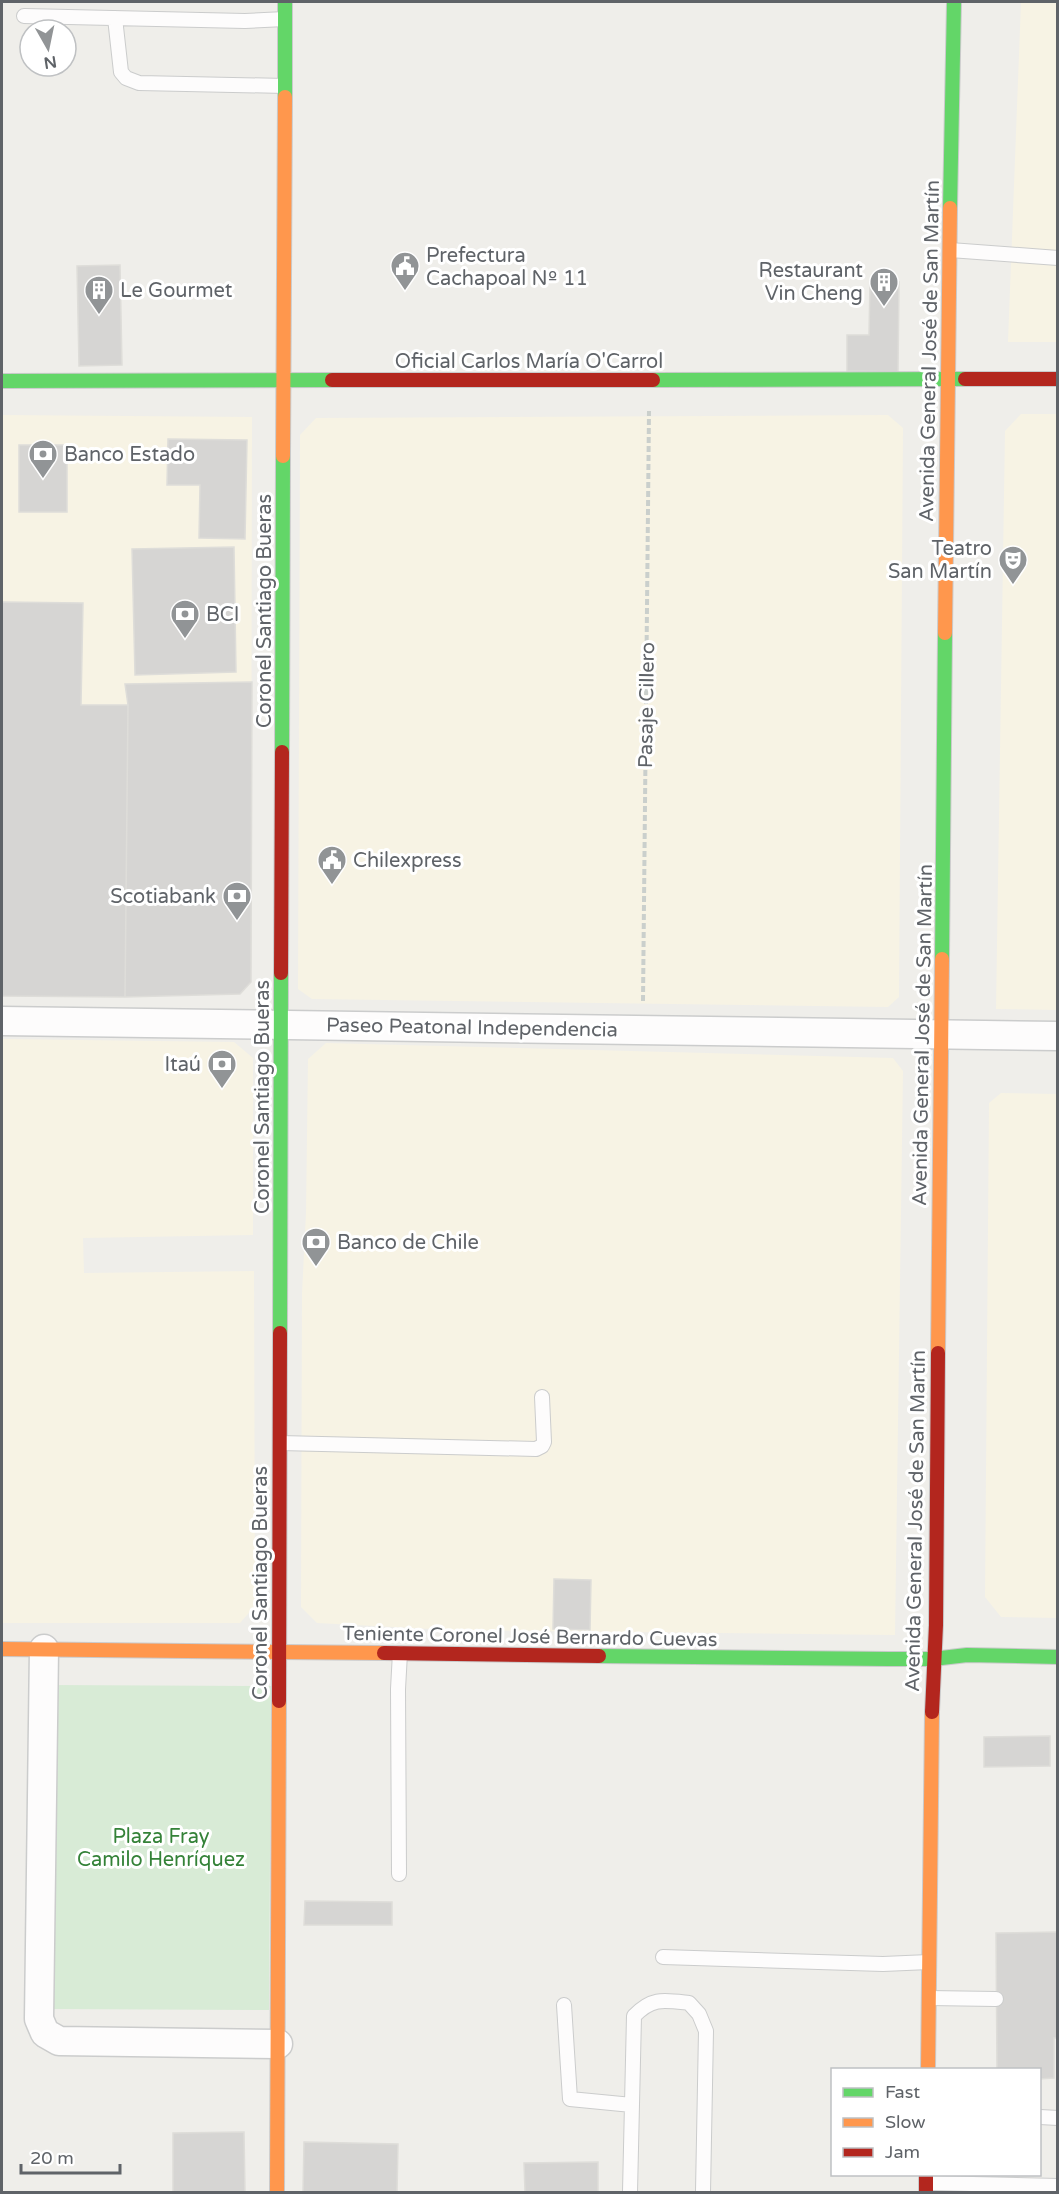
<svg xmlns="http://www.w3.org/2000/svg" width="1059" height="2194" viewBox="0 0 1059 2194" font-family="'Varela Round',sans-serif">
<rect width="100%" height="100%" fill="#efeeea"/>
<path fill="#f7f3e4" d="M1021,2H1057V342H1008Z
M1021,414H1057V1010L996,1009L1005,431Z
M2,415L252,417L251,982L240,994L125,997L2,996Z
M888,415L903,428L899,997L888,1007L312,999L298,989L300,435L316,418Z
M2,1039L234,1042L253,1058V1235L83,1238L84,1273L254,1271L255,1606L240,1623H2Z
M326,1043L893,1058L903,1071L895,1635L450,1630L317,1623L301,1607L302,1293L306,1213L308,1059Z
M1001,1093L1057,1094V1618L1001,1617L985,1597L989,1103Z"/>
<path fill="#d8ebd6" d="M53,1685L271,1686L269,2010L51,2009Z"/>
<path fill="#d6d5d3" stroke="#deddd9" stroke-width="1.5" d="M120,265L122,365L79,366L77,266Z
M870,281L899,282L898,372L847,371V335H869Z
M168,439L247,440L245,539L199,538L200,485H167Z
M19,445H67V512H19Z
M234,547L236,672L135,675L132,549Z
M2,602L83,603L81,705H128L125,997L2,996Z
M252,682L251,982L240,994L125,997L128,705L125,684Z
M554,1579L591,1580L590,1630L553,1629Z
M1050,1736V1766L984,1767V1737Z
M305,1901L392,1902V1925H304Z
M1058,1932V2038H1054V2078L1040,2079V2070H997L996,1933Z
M244,2132L245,2192H173V2133Z
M304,2142L398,2144L397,2192H303Z
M598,2162V2192H525L524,2163Z"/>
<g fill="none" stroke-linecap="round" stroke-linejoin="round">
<g stroke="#cbcccc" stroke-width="16">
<path id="lane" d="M24,16L245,21L285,19
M115,18L121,72L126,78L139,83L285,86
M950,250L1058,258
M280,1443L536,1449L542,1446L544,1442L542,1397
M399,1874L398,1689L400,1653
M663,1957L883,1964L929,1962
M929,1998L996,1999
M564,2005L570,2099L632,2105
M1040,2117L1058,2118
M926,2183L1058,2186
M630,2192L634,2016C652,1997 664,2000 689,2003L699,2014L706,2031L703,2192"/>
</g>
<g stroke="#cbcccc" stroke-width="31">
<path id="street" d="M2,1021L1058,1036
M44,1649L39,2019L45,2033L59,2041L278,2044"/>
</g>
<g stroke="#cacacb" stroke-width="16">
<path id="fast" d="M285,97V2
M950,208L954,2
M653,380L965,379
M2,381L332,380
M282,752L283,456
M942,959L945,633
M280,1333L281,973
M599,1656L888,1659H933L967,1655L1058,1657"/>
</g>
<g stroke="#cacacb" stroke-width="16">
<path id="slow" d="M283,456L285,97
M945,633L950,208
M938,1353L942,959
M2,1649L384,1653
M928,2070L932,1712
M277,2192L279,1701"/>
</g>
<g stroke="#cacacb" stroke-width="16">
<path id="jam" d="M965,379H1058
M332,380H653
M281,973L282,752
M384,1653L599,1656
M279,1701L280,1333
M932,1712L936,1625L938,1353
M926,2174V2192"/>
</g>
<path stroke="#cacfcc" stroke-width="4" stroke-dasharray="6 3" stroke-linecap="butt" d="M643,1001L649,411"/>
<use href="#lane" stroke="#fdfcfc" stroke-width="14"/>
<use href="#street" stroke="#fdfcfc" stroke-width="28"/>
<use href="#fast" stroke="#63d668" stroke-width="14"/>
<use href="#slow" stroke="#ff974d" stroke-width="14"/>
<use href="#jam" stroke="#b3261e" stroke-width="14"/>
</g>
<defs>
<g id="civic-pin" transform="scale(1.5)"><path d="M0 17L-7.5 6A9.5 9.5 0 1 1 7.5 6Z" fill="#919496" stroke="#fff"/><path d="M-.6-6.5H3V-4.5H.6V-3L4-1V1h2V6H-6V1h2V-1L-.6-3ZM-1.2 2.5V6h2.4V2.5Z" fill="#fff"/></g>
<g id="building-pin" transform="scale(1.5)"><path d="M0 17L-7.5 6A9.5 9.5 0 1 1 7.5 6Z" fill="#919496" stroke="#fff"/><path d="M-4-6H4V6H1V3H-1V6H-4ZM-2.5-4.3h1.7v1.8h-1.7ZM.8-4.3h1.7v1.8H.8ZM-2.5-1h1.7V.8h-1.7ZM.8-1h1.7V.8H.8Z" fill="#fff"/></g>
<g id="bank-pin" transform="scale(1.5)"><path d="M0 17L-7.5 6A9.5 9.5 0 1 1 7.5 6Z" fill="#919496" stroke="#fff"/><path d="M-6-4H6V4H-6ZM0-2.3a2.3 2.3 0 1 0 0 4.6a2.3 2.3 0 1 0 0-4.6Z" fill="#fff"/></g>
<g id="theatre-pin" transform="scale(1.5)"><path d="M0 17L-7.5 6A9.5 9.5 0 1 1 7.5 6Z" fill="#919496" stroke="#fff"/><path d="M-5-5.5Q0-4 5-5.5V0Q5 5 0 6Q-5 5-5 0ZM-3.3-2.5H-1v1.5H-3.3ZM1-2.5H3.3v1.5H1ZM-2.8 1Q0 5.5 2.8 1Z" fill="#fff"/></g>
</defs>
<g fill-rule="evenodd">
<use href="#civic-pin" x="405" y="266"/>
<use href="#building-pin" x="884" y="282"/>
<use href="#building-pin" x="99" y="290"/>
<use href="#bank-pin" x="43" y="454"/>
<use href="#theatre-pin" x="1013" y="560"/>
<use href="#bank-pin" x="185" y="614"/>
<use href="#civic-pin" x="332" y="860"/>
<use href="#bank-pin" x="237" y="896"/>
<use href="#bank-pin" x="222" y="1064"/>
<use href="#bank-pin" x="316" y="1242"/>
</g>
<g text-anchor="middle" stroke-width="6" stroke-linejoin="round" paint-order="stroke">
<g font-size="20" fill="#5f6368" stroke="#fff" text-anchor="start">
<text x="426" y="262">Prefectura<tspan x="426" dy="23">Cachapoal Nº 11</tspan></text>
<text x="863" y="277" text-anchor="end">Restaurant<tspan x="863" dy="23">Vin Cheng</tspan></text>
<text x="120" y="297">Le Gourmet</text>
<text x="64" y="461">Banco Estado</text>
<text x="992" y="555" text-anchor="end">Teatro<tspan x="992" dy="23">San Martín</tspan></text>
<text x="206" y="621">BCI</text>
<text x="353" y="867">Chilexpress</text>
<text x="216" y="903" text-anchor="end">Scotiabank</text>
<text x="201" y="1071" text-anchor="end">Itaú</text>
<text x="337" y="1249">Banco de Chile</text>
</g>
<g font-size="20" fill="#5f6368" stroke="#fff">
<text transform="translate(929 351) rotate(-89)" y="7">Avenida General José de San Martín</text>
<text x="529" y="368">Oficial Carlos María O'Carrol</text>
<text transform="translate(264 611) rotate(-90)" y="7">Coronel Santiago Bueras</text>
<text transform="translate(646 705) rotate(-89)" y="7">Pasaje Cillero</text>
<text transform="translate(472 1027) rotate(1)" y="7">Paseo Peatonal Independencia</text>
<text transform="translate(922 1035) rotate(-89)" y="7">Avenida General José de San Martín</text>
<text transform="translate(262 1097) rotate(-90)" y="7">Coronel Santiago Bueras</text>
<text transform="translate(915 1521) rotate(-89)" y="7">Avenida General José de San Martín</text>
<text transform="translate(260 1583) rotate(-90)" y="7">Coronel Santiago Bueras</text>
<text transform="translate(530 1636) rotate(1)" y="7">Teniente Coronel José Bernardo Cuevas</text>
</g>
<g font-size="20" fill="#348238" stroke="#fff">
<text x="161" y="1843">Plaza Fray<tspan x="161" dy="23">Camilo Henríquez</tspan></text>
</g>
</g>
<rect width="1059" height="2194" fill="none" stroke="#5f6368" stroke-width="6"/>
<rect x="831" y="2068" width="210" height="108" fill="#ffffff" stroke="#bfc1c3" stroke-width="1.5"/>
<rect x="843" y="2088" width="30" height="9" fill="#63d668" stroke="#bfc1c3" stroke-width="1.5"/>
<text x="885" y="2098" font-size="18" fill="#5f6368">Fast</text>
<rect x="843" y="2118" width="30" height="9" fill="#ff974d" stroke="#bfc1c3" stroke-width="1.5"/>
<text x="885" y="2128" font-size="18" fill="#5f6368">Slow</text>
<rect x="843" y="2148" width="30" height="9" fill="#b3261e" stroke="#bfc1c3" stroke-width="1.5"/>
<text x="885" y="2158" font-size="18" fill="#5f6368">Jam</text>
<g transform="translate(48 48) rotate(171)"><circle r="28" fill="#ffffff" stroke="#bfc1c3" stroke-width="1.5"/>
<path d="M0-4.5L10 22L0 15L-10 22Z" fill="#919496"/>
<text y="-9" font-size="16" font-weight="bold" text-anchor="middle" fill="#5f6368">N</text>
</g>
<path d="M21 2164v9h99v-9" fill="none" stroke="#5f6368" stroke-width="3"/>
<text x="30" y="2164" font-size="18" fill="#5f6368" stroke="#ffffff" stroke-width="4.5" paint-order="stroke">20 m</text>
</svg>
